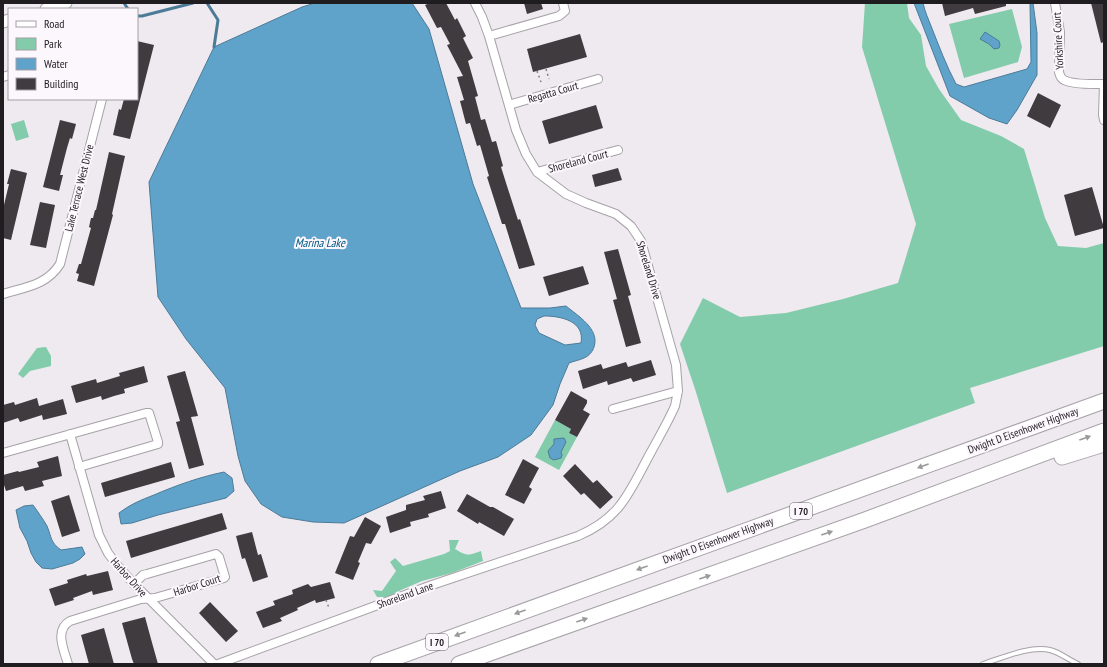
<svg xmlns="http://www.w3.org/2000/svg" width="1107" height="667" viewBox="0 0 1107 667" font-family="'PT Sans Narrow',sans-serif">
<rect width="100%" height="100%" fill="#efe9f0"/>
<path fill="#82ccab" d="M865,3H907L909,18L921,35L926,66L939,89L961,120L1001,136L1024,149L1045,218L1058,246L1086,248L1104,243V346L970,388L975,403L727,493L695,389L680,344L703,298L740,317L786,313L843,299L898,283L916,224L862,47Z
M1012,9L1022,47L1018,62L964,78L949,24Z
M24,120L29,137L16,141L11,124Z
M46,347L51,356V366L30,371L23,378L18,374L37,348Z
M555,420L571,429L569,433L577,437L559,470L535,457Z
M449,540H459L455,549C467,556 468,556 481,551L483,561L452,573L422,581L401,590L388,597H377L373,590L382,591L396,571L390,562L395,558L403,566L444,554L450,551Z"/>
<path fill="#60a3ca" stroke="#4c7b97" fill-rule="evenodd" d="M315,3H412L429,29L473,184L521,308H550L566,306C578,316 600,329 594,347C593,351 589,356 584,358C580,360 574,361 569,363L560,384L553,405L531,435L498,457L460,471L344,523L313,522L282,517L261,504L245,481L238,456L225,388L186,339L158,297L149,182L214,47L302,7ZM544,316C561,316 585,321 581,343L565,345L539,333L535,325L537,319Z
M914,3H923C925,12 928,18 931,26C939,46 946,65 956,84L964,87L1027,69L1031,62L1030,3H1033L1037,33V75L1017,110L1007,124L989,118L950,96Z
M985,32L999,41L1000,45L999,48L994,49L989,44L980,39Z
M564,438L566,442L561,452L562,455L561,458L554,460L550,458L548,451L554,444V439Z
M224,472L232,478L234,491L226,498L158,515L132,523L121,524L119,513C131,504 141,500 154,495C177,485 200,477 224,472Z
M33,505C38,512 43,519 47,526C52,538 50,542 61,550L82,547L85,554L80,559L73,563L52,569L42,568L36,562L31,553L27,541L20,528L16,510L24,506Z"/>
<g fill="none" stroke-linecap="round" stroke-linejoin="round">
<path stroke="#4c7b97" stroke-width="3" d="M124,3L128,9
M207,3L218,20L214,47
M137,16H142L193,3"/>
</g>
<path fill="#403b3f" d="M430,3H446L455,20L457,18L466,36L463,38L473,58L468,61L478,96L475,97L481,120L485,119L492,142L496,141L503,166L501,167L507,186L518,220L520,219L535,265L519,269L505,224H502L487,177L489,176L480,145L477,146L470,123L466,124L460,101L464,100L457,77L463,76L447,45L450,44L441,27L437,28L425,5Z
M524,3H541L543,9L527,14Z
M942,3H1006V6L975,14L973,8L945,16Z
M1091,3H1104V42L1101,43Z
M580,34L587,57L533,72L527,49Z
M137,41L154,45L130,139L113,135L119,109L121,110L124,99H137Z
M1038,93L1061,105L1050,128L1027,116Z
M596,105L603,128L549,144L542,121Z
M60,120L76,124L72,139L70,138L67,148L60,175H63L59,191L43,187Z
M109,152L125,156L112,214L113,215L94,286L77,281L79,274L76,273L79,264H81L91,228L89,227L91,218H93L95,210H96Z
M618,168L622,180L595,187L592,175Z
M11,169L27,173L11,240L3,238V209L9,184H7Z
M1092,187L1104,228L1075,236L1064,195Z
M40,202L55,205L46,248L30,245Z
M618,249L631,295L628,296L641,343L626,347L613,300L617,299L604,252Z
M583,266L589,284L549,296L543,277Z
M651,360L656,375L633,382L631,378L608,385L607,381L583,389L578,371L601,364L603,369L626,362L628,367Z
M144,366L148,382L124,389L125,393L114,396L102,400L101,396L76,403L71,386L96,379L97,383L120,376L119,373Z
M185,371L198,416L191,417L204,465L189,469L176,422L180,421L167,376Z
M571,391L587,400V403L583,410L590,414L577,437L569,433L571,429L555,420Z
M37,398L39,406L63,399L67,414L43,420L42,415L20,422L18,418L3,423V405L14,402L15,405Z
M58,456L62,476L42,481L44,486L25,491L23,486L6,491L3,482V475L18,471L19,472L39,467L37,462Z
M523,459L539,468L529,487L532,489L524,504L505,495Z
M171,462L175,477L105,497L101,483Z
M575,464L593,483L597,480L613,497L600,509L584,493L581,495L563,476Z
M441,491L446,508L428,514L429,517L410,522L411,526L390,533L386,517L406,510V505L425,500L423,496Z
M467,494L490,507H493L514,519L504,536L479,522L478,524L457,511Z
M69,495L80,531L62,537L51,501Z
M222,513L227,529L131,558L126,541Z
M365,517L381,526L371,544L366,543L358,562L360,563L353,580L335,573L350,536L354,537Z
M252,532L258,555L261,554L268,577L253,582L245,558L242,559L236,536Z
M108,571L113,590L93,595L92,591L73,598L74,600L55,606L49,589L68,583L67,580L86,574L87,576Z
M330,582L335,598L316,603L315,600L297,608L298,610L280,618L282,621L263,628L256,612L275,605L273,601L293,594L292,590L308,584L311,587Z
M210,602L238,631L226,642L199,613Z
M145,617L151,639L158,664H134L132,659L122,623Z
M104,628L114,664H89L81,635Z"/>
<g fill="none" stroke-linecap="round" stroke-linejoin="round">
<g stroke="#a7a2a8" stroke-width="6">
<path id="lane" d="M983,664C1002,658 1031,645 1050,650C1059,652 1069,660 1078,664"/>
</g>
<g stroke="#a7a2a8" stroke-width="10">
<path id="street" d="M1055,3L1060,32L1059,72C1060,75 1060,78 1064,80C1073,85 1094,84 1104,84
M489,36L559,16L565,11L563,3
M3,77L9,75
M1104,84L1103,115L1104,120
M509,105L598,79
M537,172L618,150
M3,294C26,287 47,285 60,264L102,99
M613,409L678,391
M70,434L99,535L108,553L117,565L134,584L214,664
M3,453L146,413H149L158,442V444L79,467
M68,664C64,650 54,630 70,621L141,599L155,598L224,578L225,577L219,557L216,554L147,574L143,575L134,584
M218,664L432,585L578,536C622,517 629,492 651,452C659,437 668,422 675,406L678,391L676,365L641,241L631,226L616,214L586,203L566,194L537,172L526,154L516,130L489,36L482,17L475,3"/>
</g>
<g stroke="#a7a2a8" stroke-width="13">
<path id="secondary" d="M46,9L66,3
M3,22L9,20"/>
</g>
<g stroke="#a7a2a8" stroke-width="17">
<path id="highway" d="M1062,457L1104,444
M378,664L1104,401
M459,664L865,520L1104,431"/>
</g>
<path stroke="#837f84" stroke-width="1.5" stroke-dasharray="2 3" stroke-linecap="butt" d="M546,69L549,79
M537,71L541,82
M326,600L329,608"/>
<use href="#lane" stroke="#fff" stroke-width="4"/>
<use href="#street" stroke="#fff" stroke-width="8"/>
<use href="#secondary" stroke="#fff" stroke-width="11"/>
<use href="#highway" stroke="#fff" stroke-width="15"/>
</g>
<defs><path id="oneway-solid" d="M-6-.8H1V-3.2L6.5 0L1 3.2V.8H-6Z"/></defs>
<g fill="#9a999b">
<use href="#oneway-solid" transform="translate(1085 438) rotate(-20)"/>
<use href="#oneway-solid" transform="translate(923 466) rotate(160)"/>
<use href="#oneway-solid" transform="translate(827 533) rotate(-19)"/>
<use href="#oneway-solid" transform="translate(642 568) rotate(160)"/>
<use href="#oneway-solid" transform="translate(705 577) rotate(-19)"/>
<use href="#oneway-solid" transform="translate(520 612) rotate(160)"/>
<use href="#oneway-solid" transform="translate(582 620) rotate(-19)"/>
<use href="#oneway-solid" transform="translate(460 634) rotate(160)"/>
</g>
<g text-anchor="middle" stroke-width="4" stroke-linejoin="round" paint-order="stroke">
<g fill="#fcf6fd" stroke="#615e62" stroke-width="1">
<rect x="790" y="503" width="22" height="16" rx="3"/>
<rect x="426" y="634" width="22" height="16" rx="3"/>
</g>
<g font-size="10" font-weight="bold" fill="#1f1d20">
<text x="801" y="515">I 70</text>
<text x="437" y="646">I 70</text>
</g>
<g font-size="11" fill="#1f1d20" stroke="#fcf6fd">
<text transform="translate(1058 41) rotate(-93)" y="4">Yorkshire Court</text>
<text transform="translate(553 92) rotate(-16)" y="4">Regatta Court</text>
<text transform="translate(578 161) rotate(-15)" y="4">Shoreland Court</text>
<text transform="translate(79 188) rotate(-76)" y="4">Lake Terrace West Drive</text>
<text transform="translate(649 270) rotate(73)" y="4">Shoreland Drive</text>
<text transform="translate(1023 430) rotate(-20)" y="4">Dwight D Eisenhower Highway</text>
<text transform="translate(718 540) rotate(-20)" y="4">Dwight D Eisenhower Highway</text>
<text transform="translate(129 577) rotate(48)" y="4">Harbor Drive</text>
<text transform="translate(197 585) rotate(-18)" y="4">Harbor Court</text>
<text transform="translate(405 595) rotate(-20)" y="4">Shoreland Lane</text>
</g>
<g font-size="12" font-style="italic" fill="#005a80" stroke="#fcf6fd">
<text x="320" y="247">Marina Lake</text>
</g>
</g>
<rect width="1107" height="667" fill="none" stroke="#1f1d20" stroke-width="8"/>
<rect x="8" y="8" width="130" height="92" fill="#fcf6fd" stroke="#a49fa5"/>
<rect x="16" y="21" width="20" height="6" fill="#ffffff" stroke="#a49fa5"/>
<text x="44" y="28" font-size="12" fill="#1f1d20">Road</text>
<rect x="16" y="38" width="20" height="12" fill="#82ccab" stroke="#a49fa5"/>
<text x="44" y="48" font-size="12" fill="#1f1d20">Park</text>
<rect x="16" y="58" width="20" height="12" fill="#60a3ca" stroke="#a49fa5"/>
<text x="44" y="68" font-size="12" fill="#1f1d20">Water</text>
<rect x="16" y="78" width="20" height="12" fill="#403b3f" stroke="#a49fa5"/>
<text x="44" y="88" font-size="12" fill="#1f1d20">Building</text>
</svg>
